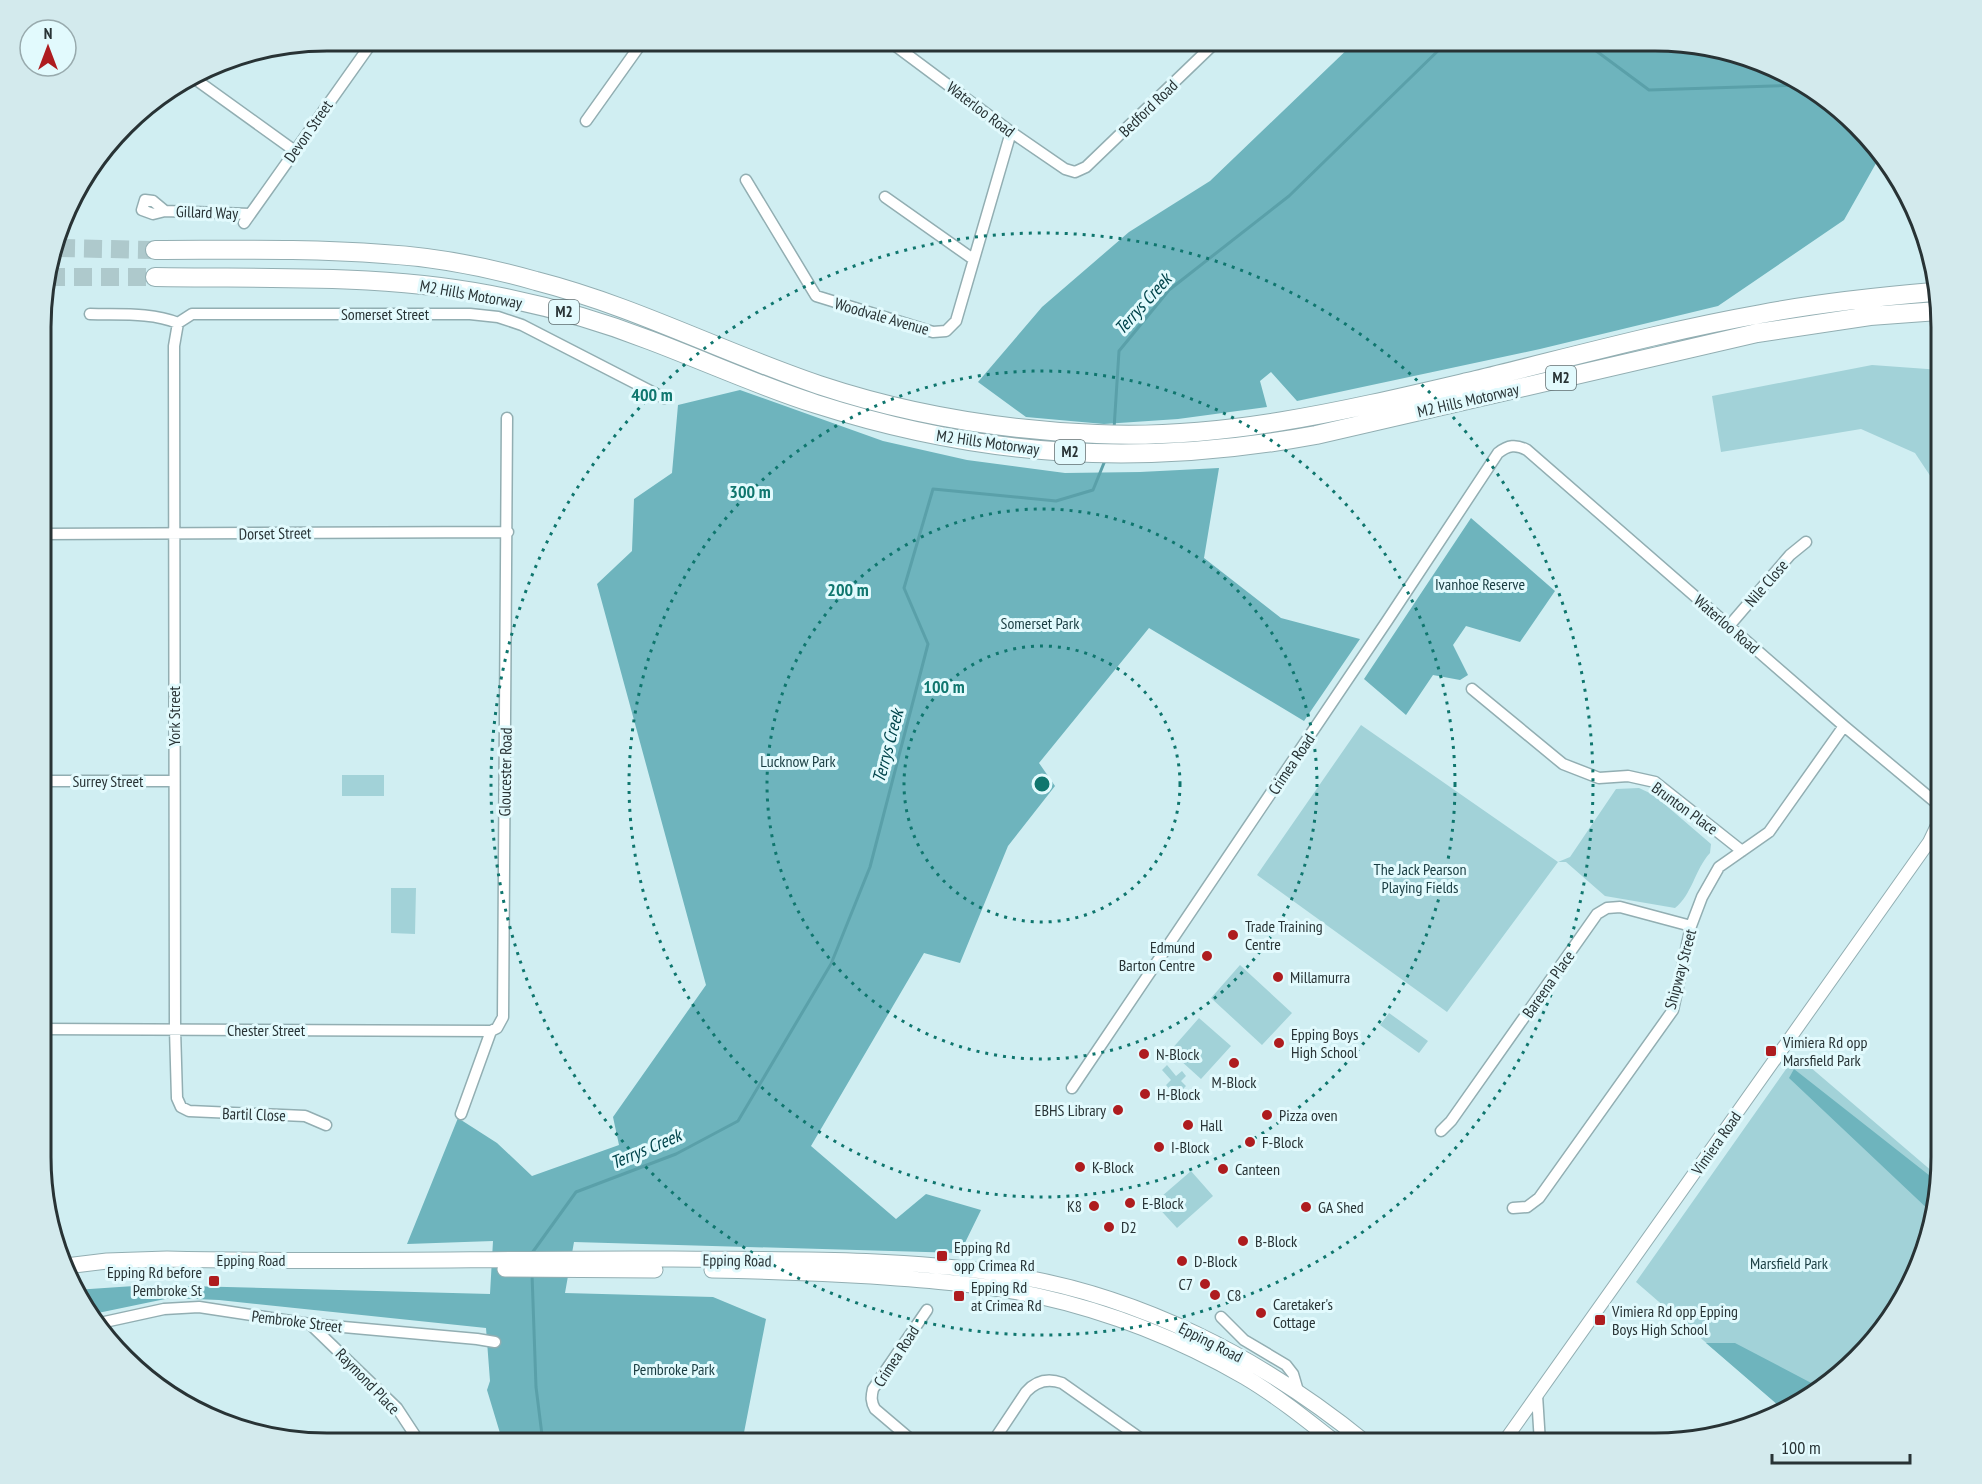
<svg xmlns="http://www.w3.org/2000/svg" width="1982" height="1484" viewBox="0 0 1982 1484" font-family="'PT Sans Narrow',sans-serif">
<rect width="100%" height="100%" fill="#d0eef2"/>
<path fill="#a2d2d8" d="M1872,365L1941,370V492L1915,453L1861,429L1721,452L1712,396Z
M1361,725L1558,862L1570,857L1616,789L1639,788L1654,795L1711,844L1710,853C1695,869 1692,895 1675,908L1605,896L1566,862H1558L1447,1012L1257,875Z
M342,775H384V796H342Z
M391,888H416L415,934L391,933Z
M1240,965L1292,1013L1262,1045L1211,998Z
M1389,1013L1428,1041L1419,1053L1380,1025Z
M1199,1018L1231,1046L1201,1079L1170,1051Z
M1796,1055L1940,1178L1920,1267L1871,1345L1785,1411L1636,1282Z
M1167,1065L1176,1076L1182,1071L1186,1076L1181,1081L1186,1086L1181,1091L1176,1086L1171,1091L1166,1085L1171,1080L1162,1070Z
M1191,1171L1213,1196L1177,1228L1154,1203Z"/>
<path fill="#6eb4bd" d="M1356,41H1673L1764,62L1844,111L1879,158L1844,220L1718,306L1540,349L1297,401L1271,372L1260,381L1267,407L1178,419L1104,424L1026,417L978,382L1042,307L1129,232L1210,181Z
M740,390L883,441L967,460L1065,473L1140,472L1219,468L1204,558L1281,618L1360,639L1304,721L1149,628L1039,763L1055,786L1008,846L960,963L924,953L811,1146L896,1219L926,1194L981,1210L960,1253L574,1242L565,1293L713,1297L766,1319L742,1443H503L487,1390L490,1381L486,1328L219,1300L170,1298L93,1314L75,1290L149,1285L490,1294L493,1241L407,1244L458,1118L497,1143L532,1176L619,1145L613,1117L706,985L597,584L632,551L634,499L672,473L678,405Z
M1471,518L1555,591L1520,642L1466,626L1453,645L1468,675L1460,680L1433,675L1406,715L1364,679Z
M1794,1069L1939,1183L1932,1213L1789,1078Z
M1706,1343H1735L1817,1386L1785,1411Z"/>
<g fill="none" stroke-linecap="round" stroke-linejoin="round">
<path stroke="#5aa0a9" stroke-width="3" d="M1591,41L1595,50L1649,90L1800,85
M1114,429L1119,351L1169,290L1289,196L1448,41
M532,1253L576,1192L676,1154L738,1121L831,964L870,867L928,644L904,588L933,489L1056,501L1093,490L1106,458
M532,1274L536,1387L543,1443"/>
<path stroke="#aec9cc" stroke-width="18" stroke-dasharray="18 9" stroke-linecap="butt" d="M57,248L155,250
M47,277H155"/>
<g stroke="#92aeb2" stroke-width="13">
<path id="minor" d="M889,41L1011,132L1065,169L1075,172L1086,167L1217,41
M195,79L295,151
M586,121L643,41
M746,180L816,296L933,332L946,331L956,321L1011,132
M885,197L973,259
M165,211L153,201L145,200L142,210L153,214L165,211L250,214
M244,223L373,41
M90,314C119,315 151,312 178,323L192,314H470L498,317L522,325L664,398
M178,323L174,346L175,1029L177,1098L181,1107L189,1111L305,1116L326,1125
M42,534L508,532
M1729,626L1790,555L1806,542
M1472,689L1563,764L1599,778L1628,776L1655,782L1742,851
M42,781H174
M41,1029L491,1031
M1072,1088L1387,621L1498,453C1508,445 1516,444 1527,450L1844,726L1941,807
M461,1114L491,1031L497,1028L503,1017L507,418
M1441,1131L1451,1121L1597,914L1607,908L1620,907L1691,926
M1513,1208L1527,1207L1539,1198L1673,1010L1691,926L1702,897L1719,867L1769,832L1844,726
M1221,1317L1244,1340L1286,1365L1293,1374L1298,1391
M100,1323L164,1309L199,1307L310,1324L477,1339L495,1342
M310,1324L397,1408L420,1443
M174,1395L176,1396
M1537,1395L1540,1443
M915,1443L875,1409C871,1402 871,1397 873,1389L927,1310
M992,1443L1026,1392C1036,1381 1048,1378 1062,1383L1147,1443"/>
</g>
<g stroke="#92aeb2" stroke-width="14">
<path id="tertiary" d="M1503,1443L1929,842L1939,821"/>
</g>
<g stroke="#92aeb2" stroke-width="17">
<path id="primary" d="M66,1266L107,1261L167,1259C336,1263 504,1258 673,1259C782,1260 895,1257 1003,1274C1138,1294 1262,1358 1366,1443
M505,1269L655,1270
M712,1270C765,1271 818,1273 871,1276C927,1280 983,1284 1038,1296C1110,1312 1181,1340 1245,1377C1277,1396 1307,1420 1336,1443"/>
</g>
<g stroke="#92aeb2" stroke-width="20">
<path id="motorway" d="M155,250C231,250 308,248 384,254C435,257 487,267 536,281C634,306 724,353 819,385C909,415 1003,430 1097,434C1226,440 1352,409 1476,380C1571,357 1665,331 1761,314C1818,303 1875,297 1933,292
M155,277C272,279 391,273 506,298C554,308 603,322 649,340C705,361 759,386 816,404C985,458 1142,467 1316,435L1757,333L1870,316L1938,311"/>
</g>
<use href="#minor" stroke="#fff" stroke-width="10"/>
<use href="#tertiary" stroke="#fff" stroke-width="12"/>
<use href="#primary" stroke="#fff" stroke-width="15"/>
<use href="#motorway" stroke="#fff" stroke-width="18"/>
</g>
<g fill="none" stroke="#0f766e" stroke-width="3" stroke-dasharray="3 6">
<circle cx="1042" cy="784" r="138"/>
<circle cx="1042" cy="784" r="275"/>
<circle cx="1042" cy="784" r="413"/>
<circle cx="1042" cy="784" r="551"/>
</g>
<g fill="#ae1c1f" stroke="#e2fafd" stroke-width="2">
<circle cx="1233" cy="935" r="6"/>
<circle cx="1207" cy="956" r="6"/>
<circle cx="1278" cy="977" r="6"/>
<circle cx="1279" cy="1043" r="6"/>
<rect x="1765" y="1045" width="12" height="12" rx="3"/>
<circle cx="1144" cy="1054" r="6"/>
<circle cx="1234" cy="1063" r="6"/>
<circle cx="1145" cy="1094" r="6"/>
<circle cx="1118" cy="1110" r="6"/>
<circle cx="1267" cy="1115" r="6"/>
<circle cx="1188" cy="1125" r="6"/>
<circle cx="1250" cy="1142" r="6"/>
<circle cx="1159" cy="1147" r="6"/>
<circle cx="1080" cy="1167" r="6"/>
<circle cx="1223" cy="1169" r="6"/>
<circle cx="1130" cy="1203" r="6"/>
<circle cx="1094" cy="1206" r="6"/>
<circle cx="1306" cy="1207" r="6"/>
<circle cx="1109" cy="1227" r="6"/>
<circle cx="1243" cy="1241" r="6"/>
<rect x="936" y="1250" width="12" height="12" rx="3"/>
<circle cx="1182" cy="1261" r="6"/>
<rect x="208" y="1275" width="12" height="12" rx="3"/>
<circle cx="1205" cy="1284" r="6"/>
<circle cx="1215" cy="1295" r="6"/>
<rect x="953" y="1290" width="12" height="12" rx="3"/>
<circle cx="1261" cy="1313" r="6"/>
<rect x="1594" y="1314" width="12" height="12" rx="3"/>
</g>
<g text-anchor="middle" stroke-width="6" stroke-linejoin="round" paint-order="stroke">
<g fill="#e2fafd" stroke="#606f71" stroke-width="1.5">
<rect x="549" y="300" width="30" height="24" rx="4.5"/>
<rect x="1546" y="366" width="30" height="24" rx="4.5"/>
<rect x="1055" y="440" width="30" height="24" rx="4.5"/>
</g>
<g font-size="15" font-weight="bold" fill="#283335">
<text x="564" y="317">M2</text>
<text x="1561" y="383">M2</text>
<text x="1070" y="457">M2</text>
</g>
<g font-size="16" fill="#283335" stroke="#e2fafd">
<text transform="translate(1148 108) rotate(-44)" y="6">Bedford Road</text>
<text transform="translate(981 109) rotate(37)" y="6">Waterloo Road</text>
<text transform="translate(308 131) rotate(-55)" y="6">Devon Street</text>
<text transform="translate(207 212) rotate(2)" y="6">Gillard Way</text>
<text transform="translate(471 294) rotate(10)" y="6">M2 Hills Motorway</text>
<text x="385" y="320">Somerset Street</text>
<text transform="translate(882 316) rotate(16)" y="6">Woodvale Avenue</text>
<text transform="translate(1468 400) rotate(-13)" y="6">M2 Hills Motorway</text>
<text transform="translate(988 442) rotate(8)" y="6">M2 Hills Motorway</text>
<text transform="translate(275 533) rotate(-1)" y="6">Dorset Street</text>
<text transform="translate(1766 583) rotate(-49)" y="6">Nile Close</text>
<text transform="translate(1727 624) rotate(41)" y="6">Waterloo Road</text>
<text transform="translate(174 716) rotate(-90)" y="6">York Street</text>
<text transform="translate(1291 764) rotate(-56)" y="6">Crimea Road</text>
<text transform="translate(505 772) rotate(-89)" y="6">Gloucester Road</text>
<text x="108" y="787">Surrey Street</text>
<text transform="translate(1685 808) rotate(36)" y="6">Brunton Place</text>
<text transform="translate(1680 969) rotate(-75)" y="6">Shipway Street</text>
<text transform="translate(1548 984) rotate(-55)" y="6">Bareena Place</text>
<text x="266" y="1036">Chester Street</text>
<text transform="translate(254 1114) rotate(2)" y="6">Bartil Close</text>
<text transform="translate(1716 1143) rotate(-55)" y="6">Vimiera Road</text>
<text x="251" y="1266">Epping Road</text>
<text transform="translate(737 1260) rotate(1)" y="6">Epping Road</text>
<text transform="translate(297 1321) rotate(7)" y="6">Pembroke Street</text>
<text transform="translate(1211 1342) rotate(27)" y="6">Epping Road</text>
<text transform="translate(896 1356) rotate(-57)" y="6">Crimea Road</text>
<text transform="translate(368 1381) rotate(46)" y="6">Raymond Place</text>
</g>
<g font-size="16" fill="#193c41" stroke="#e2fafd">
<text x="1480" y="590">Ivanhoe Reserve</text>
<text x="1040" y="629">Somerset Park</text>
<text x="798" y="767">Lucknow Park</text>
<text x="1420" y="875">The Jack Pearson<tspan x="1420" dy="18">Playing Fields</tspan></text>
<text x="1789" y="1269">Marsfield Park</text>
<text x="674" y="1375">Pembroke Park</text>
</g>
<g font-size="16" fill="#283335" stroke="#e2fafd" text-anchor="start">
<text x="1245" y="932">Trade Training<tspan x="1245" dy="18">Centre</tspan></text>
<text x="1195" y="953" text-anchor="end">Edmund<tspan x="1195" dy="18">Barton Centre</tspan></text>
<text x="1290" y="983">Millamurra</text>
<text x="1291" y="1040">Epping Boys<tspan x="1291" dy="18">High School</tspan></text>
<text x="1783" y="1048">Vimiera Rd opp<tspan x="1783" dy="18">Marsfield Park</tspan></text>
<text x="1156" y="1060">N-Block</text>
<text x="1234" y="1088" text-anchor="middle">M-Block</text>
<text x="1157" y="1100">H-Block</text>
<text x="1106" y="1116" text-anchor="end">EBHS Library</text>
<text x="1279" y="1121">Pizza oven</text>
<text x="1200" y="1131">Hall</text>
<text x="1262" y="1148">F-Block</text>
<text x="1171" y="1153">I-Block</text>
<text x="1092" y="1173">K-Block</text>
<text x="1235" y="1175">Canteen</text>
<text x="1142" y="1209">E-Block</text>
<text x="1082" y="1212" text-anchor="end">K8</text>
<text x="1318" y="1213">GA Shed</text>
<text x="1121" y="1233">D2</text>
<text x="1255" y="1247">B-Block</text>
<text x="954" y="1253">Epping Rd<tspan x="954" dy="18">opp Crimea Rd</tspan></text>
<text x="1194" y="1267">D-Block</text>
<text x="202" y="1278" text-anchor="end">Epping Rd before<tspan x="202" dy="18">Pembroke St</tspan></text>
<text x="1193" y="1290" text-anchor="end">C7</text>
<text x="971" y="1293">Epping Rd<tspan x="971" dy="18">at Crimea Rd</tspan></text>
<text x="1227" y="1301">C8</text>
<text x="1273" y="1310">Caretaker's<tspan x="1273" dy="18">Cottage</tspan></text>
<text x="1612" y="1317">Vimiera Rd opp Epping<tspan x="1612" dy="18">Boys High School</tspan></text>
</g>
<g font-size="18" font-style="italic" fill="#00444b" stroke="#e2fafd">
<text transform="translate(1143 304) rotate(-48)" y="6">Terrys Creek</text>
<text transform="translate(888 746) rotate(-75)" y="6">Terrys Creek</text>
<text transform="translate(646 1149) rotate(-23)" y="6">Terrys Creek</text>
</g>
</g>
<path d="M0 0H1982V1484H0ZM327 51H1655A276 276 0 0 1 1931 327V1157A276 276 0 0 1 1655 1433H327A276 276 0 0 1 51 1157V327A276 276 0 0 1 327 51Z" fill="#d3eaed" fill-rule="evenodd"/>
<path fill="none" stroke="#283335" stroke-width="3" d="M327 51H1655A276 276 0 0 1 1931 327V1157A276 276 0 0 1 1655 1433H327A276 276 0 0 1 51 1157V327A276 276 0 0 1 327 51Z"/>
<circle cx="1042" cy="784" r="9" fill="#0f766e" stroke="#e2fafd" stroke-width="3"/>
<g font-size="18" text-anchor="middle" font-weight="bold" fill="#0f766e" stroke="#e2fafd" stroke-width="6" stroke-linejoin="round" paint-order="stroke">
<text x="652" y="401">400 m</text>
<text x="750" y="498">300 m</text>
<text x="848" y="596">200 m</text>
<text x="944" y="693">100 m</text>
</g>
<g transform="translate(48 48)"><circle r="28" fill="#e2fafd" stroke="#98aaad" stroke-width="1.5"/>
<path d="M0-4.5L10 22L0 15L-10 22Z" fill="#ae1c1f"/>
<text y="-9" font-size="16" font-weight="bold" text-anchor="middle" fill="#283335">N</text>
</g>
<path d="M1772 1454v9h138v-9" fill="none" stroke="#283335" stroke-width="3"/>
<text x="1781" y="1454" font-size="18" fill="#283335" stroke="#e2fafd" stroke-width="4.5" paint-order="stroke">100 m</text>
</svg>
